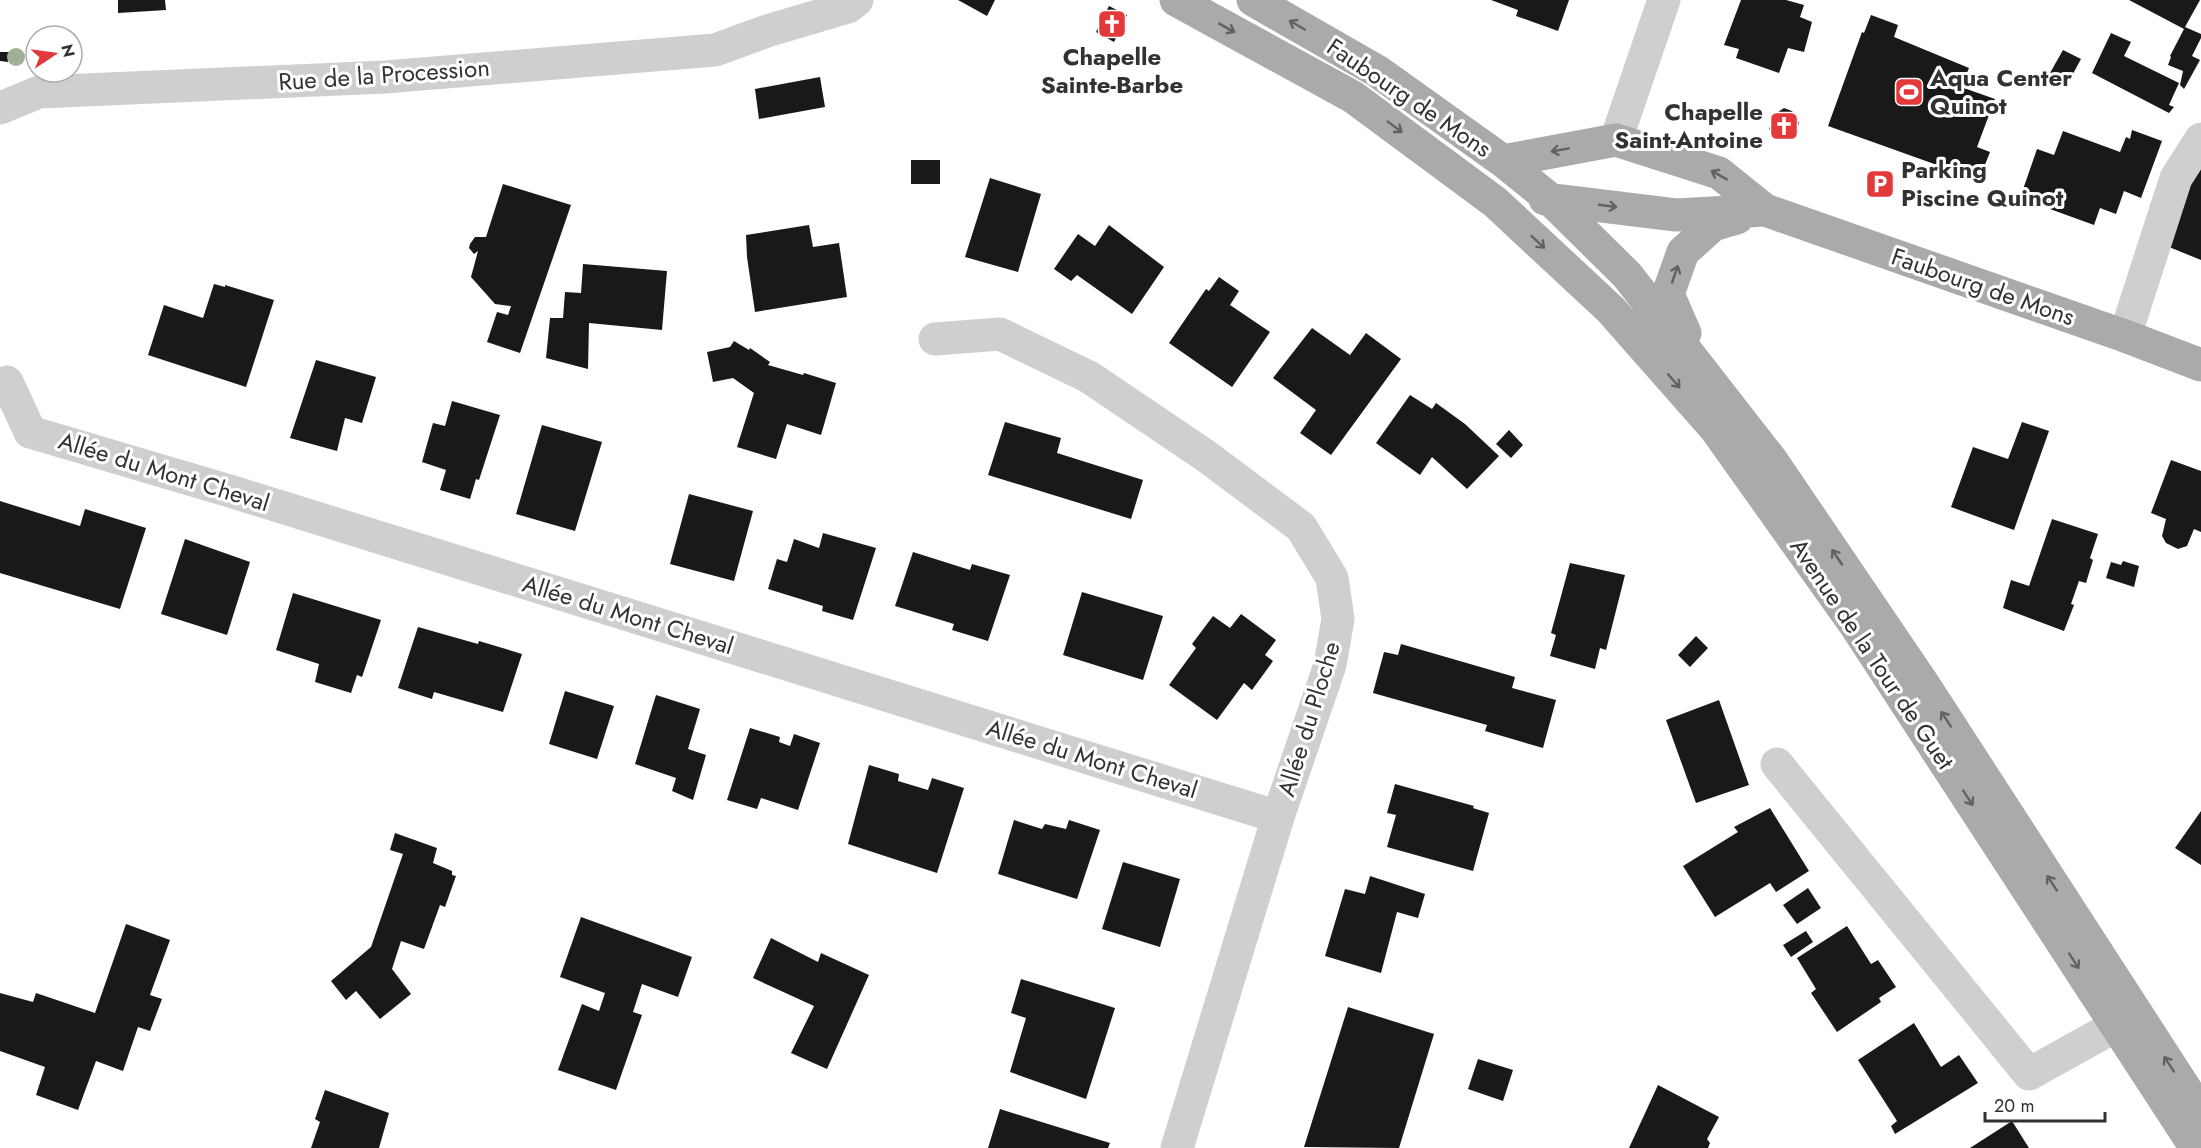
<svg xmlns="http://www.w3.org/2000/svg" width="2201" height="1148" viewBox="0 0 2201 1148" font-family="Jost,sans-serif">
<rect width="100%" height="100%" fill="#fff"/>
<path fill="#191919" d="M118,0H165L166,10L118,13Z
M958,0H995L987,16Z
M1491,0H1569L1558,31L1516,16L1518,10Z
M1741,0H1786L1804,5L1800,17L1812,22L1804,52L1788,48L1779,73L1736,58L1739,49L1724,45Z
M2129,0H2200L2185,27L2201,34V38L2192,56L2200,60L2184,89L2180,85L2183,71L2168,65L2171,57L2170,56L2184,29Z
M1109,6L1127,15L1114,42L1096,32Z
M1871,15L1898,25L1894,37L1969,68L1961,87L1995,99L1977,147L1990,152L1979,180L1828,126L1862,32L1864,33Z
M2111,33L2131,42L2124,56L2179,83L2169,105L2174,107L2169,113L2092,73Z
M2063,50L2081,59L2068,83L2050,73Z
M0,52H9L8,62L0,61Z
M820,77L825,107L759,119L755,89Z
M1784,108L1792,111L1799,123L1793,138L1769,129L1775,114Z
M2132,130L2162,141L2141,198L2124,191L2116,214L2100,208L2094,225L2020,198L2037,149L2054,155L2063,131L2120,152L2126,137L2130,139Z
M2201,157V260L2169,247L2185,187Z
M911,160H940V184H911Z
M990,178L1041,194L1018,272L965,257Z
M503,184L571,205L520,353L487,342L497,312L508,315L511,306L495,304L471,277L478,251L474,254L469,248L470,244L475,237H486Z
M809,225L813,247L839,243L847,297L755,312L747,257L746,235Z
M1109,225L1164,267L1132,314L1077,275L1071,281L1054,269L1078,234L1095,246Z
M583,264L667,271L662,330L589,323L588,369L546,358L550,318H563L565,292L581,293Z
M1219,277L1239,291L1230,305L1270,332L1232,387L1169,343L1206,289L1209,291Z
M214,284L225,287V285L274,300L246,387L148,355L164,305L203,318Z
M1312,328L1350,355L1366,333L1401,359L1331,455L1300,433L1316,410L1273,378Z
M734,341L749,350L750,348L770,362L768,365L803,375L804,373L836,383L821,435L787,424L776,459L737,447L754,393L733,378L713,382L707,352L730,347Z
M316,360L376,377L362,423L345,418L337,451L290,438Z
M1410,395L1432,409L1436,403L1465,424L1499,456L1467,489L1432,457L1420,475L1376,443Z
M452,401L500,415L479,480L476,479L470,499L440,490L446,470L422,462L433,423L445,426Z
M1005,422L1061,438L1057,453L1143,480L1131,519L988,475Z
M2022,422L2049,431L2014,530L1951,507L1973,447L2008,459Z
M542,425L602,442L575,531L516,514Z
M1509,430L1523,445L1511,458L1496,444Z
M2171,460L2201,471V532L2194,529L2187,546L2178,549L2166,543L2162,536L2166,519L2151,513Z
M689,494L753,511L734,581L670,564Z
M0,501L80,526L85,509L146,528L120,609L0,573Z
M2052,519L2098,534L2090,558L2093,560L2086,583L2079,581L2071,604L2074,605L2064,631L2003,608L2011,580L2029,586Z
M823,533L876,548L853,620L822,611L823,606L768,589L777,559L787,562L794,539L819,548Z
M185,539L250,562L227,635L161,614Z
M913,552L970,570L972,564L1010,575L988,641L952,630L954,624L895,606Z
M2123,561L2139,566L2134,587L2106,578L2111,562L2121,565Z
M1570,563L1625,575L1606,650L1600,648L1595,669L1550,656L1556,635L1551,633Z
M1082,592L1163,616L1143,680L1063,655Z
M293,593L381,620L362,677L357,675L351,693L315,682L319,664L276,650Z
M1241,614L1276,640L1265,655L1273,661L1252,690L1244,683L1217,720L1169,685L1196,648L1192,644L1213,616L1230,628Z
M418,627L478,644L479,641L522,654L503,712L434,692L432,699L398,688Z
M1696,636L1708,648L1690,667L1678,655Z
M1401,644L1515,677L1512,688L1556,700L1543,748L1485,731L1487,725L1373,693L1384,652L1398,655Z
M565,691L614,706L597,759L549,744Z
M656,695L700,709L688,749L706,755L693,800L672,791L676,778L635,764Z
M1719,700L1749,785L1696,803L1666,720Z
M750,728L780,737L779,742L790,746L794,734L820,743L798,810L761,798L757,809L727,800Z
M869,765L899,774L898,781L928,790L932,778L964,788L937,873L848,844Z
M1395,784L1474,806L1473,808L1489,813L1473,871L1387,847L1396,815L1387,813Z
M1770,808L1809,871L1776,892L1770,883L1715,917L1683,866L1738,832L1734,827Z
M2201,811V865L2175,848Z
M1014,820L1042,829L1045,824L1066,829L1069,820L1100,830L1077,899L998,874Z
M395,833L437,848L433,863L452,871V875L456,876L445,907L440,905L424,949L401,941L392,969L411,994L380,1019L356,991L346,1000L331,981L371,947L403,854L390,850Z
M1123,862L1180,879L1160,947L1102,929Z
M1370,876L1425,894L1418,918L1397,912L1381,973L1325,956L1345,889L1365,894Z
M1808,888L1821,908L1797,924L1783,905Z
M581,917L692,957L678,997L642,984L633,1012L642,1015L616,1090L558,1070L582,1004L599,1011L605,993L560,977Z
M126,924L170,940L150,995L162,999L150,1031L138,1027L123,1071L96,1061L78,1110L36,1095L45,1067L0,1051V993L33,1002L36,993L95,1013Z
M1847,926L1871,964L1878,960L1896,987L1879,998L1881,1002L1837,1032L1811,993L1816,989L1797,958Z
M1806,931L1813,942L1791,957L1783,945Z
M771,938L818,962L821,953L869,975L827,1069L791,1053L814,1006L753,978Z
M1021,979L1115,1008L1086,1099L1010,1072L1026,1018L1011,1013Z
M1348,1007L1434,1034L1399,1148L1304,1147Z
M1914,1023L1941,1067L1959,1055L1978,1083L1895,1134L1891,1126L1897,1121L1858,1060Z
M1478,1059L1513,1070L1503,1101L1468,1089Z
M1658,1085L1719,1117L1707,1139L1710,1143L1708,1148H1629Z
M325,1090L389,1113L379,1148H311L320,1122L315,1119Z
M1000,1109L1048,1124L1110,1143L1108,1148H988Z
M2012,1121L2029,1148H1970Z"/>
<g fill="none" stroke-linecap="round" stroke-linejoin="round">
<path stroke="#cfcfcf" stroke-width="33" d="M0,108L39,92L385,77L715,50L767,31L848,7L857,0
M1616,140L1664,0
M2125,336L2176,178L2201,139
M935,339L1000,334L1089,377L1206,456L1301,527L1332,578L1338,619L1330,665L1278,817L1177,1148
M7,382L30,432L233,492L1278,817
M1777,764L2029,1074L2137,1014"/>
<path stroke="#aaa" stroke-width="33" d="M1176,0L1353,97L1495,202L1611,310L1715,428L1856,626L2196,1148
M1253,0L1377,71L1503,161L1550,199L1627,275L1772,461L1924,685L2201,1113
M1503,161L1616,140L1719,173L1765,210L2125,336L2201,365
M1545,199L1676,215L1765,210
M1685,333L1668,294L1683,252L1713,225L1737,218"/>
</g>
<circle fill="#a0af95" cx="16" cy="57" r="9"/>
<defs><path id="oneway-shaft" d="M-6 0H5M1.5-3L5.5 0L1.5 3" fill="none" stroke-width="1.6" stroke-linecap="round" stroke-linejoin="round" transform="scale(1.5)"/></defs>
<g stroke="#626262">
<use href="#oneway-shaft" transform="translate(1297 25) rotate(-150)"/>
<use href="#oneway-shaft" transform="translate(1227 28) rotate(29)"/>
<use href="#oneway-shaft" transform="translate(1395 127) rotate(37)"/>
<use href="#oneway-shaft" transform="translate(1560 150) rotate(170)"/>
<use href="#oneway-shaft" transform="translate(1719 175) rotate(-151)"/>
<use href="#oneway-shaft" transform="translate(1608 206) rotate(8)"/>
<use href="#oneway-shaft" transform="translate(1538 242) rotate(43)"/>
<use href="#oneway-shaft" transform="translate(1675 274) rotate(-71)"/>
<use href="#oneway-shaft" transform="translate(1674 381) rotate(49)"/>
<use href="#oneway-shaft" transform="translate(1837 557) rotate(-124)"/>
<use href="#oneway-shaft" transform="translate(1946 719) rotate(-123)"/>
<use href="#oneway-shaft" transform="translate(1968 798) rotate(57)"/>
<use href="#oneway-shaft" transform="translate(2052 883) rotate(-123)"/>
<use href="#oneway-shaft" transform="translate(2074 961) rotate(57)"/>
<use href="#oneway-shaft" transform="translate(2169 1064) rotate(-123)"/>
</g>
<defs>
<g id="church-square" transform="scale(1.5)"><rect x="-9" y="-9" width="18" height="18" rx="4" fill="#e4393b" stroke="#fff"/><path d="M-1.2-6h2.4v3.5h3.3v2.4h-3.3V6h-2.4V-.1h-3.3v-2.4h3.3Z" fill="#fff"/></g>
<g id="stadium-square" transform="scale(1.5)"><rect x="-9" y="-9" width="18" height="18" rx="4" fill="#e4393b" stroke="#fff"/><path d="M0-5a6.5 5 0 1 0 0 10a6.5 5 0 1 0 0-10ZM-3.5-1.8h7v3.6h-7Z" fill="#fff"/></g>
<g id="parking-square" transform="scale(1.5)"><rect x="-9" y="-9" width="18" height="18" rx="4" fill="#e4393b" stroke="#fff"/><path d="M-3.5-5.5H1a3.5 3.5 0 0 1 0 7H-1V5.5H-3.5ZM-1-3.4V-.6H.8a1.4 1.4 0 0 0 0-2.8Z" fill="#fff"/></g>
</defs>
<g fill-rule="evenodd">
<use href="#church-square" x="1112" y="24"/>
<use href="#stadium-square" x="1909" y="92"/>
<use href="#church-square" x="1784" y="126"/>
<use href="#parking-square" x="1880" y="184"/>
</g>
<g text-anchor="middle" stroke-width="6" stroke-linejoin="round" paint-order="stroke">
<g font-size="24" font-weight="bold" fill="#323232" stroke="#fff" text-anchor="start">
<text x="1112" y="65" text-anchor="middle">Chapelle<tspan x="1112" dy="28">Sainte-Barbe</tspan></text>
<text x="1930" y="86">Aqua Center<tspan x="1930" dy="28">Quinot</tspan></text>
<text x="1763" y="120" text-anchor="end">Chapelle<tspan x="1763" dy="28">Saint-Antoine</tspan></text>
<text x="1901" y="178">Parking<tspan x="1901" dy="28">Piscine Quinot</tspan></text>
</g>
<g font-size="24" fill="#323232" stroke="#fff">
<text transform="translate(384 75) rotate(-4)" y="8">Rue de la Procession</text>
<text transform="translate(1409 98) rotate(34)" y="8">Faubourg de Mons</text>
<text transform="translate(1983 287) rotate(19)" y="8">Faubourg de Mons</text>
<text transform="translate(164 472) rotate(17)" y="8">Allée du Mont Cheval</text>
<text transform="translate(628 615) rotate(17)" y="8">Allée du Mont Cheval</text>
<text transform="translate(1872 654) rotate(56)" y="8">Avenue de la Tour de Guet</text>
<text transform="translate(1309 719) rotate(-73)" y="8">Allée du Ploche</text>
<text transform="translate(1092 759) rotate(17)" y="8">Allée du Mont Cheval</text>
</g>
</g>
<g transform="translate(54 54) rotate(77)"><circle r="28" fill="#ffffff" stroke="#adadad" stroke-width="1.5"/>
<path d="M0-4.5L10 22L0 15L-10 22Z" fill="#e4393b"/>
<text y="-9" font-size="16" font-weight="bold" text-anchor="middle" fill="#323232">N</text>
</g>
<path d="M1985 1112v9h120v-9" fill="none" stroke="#323232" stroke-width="3"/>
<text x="1994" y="1112" font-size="18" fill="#323232" stroke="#ffffff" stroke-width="4.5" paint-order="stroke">20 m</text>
</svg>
